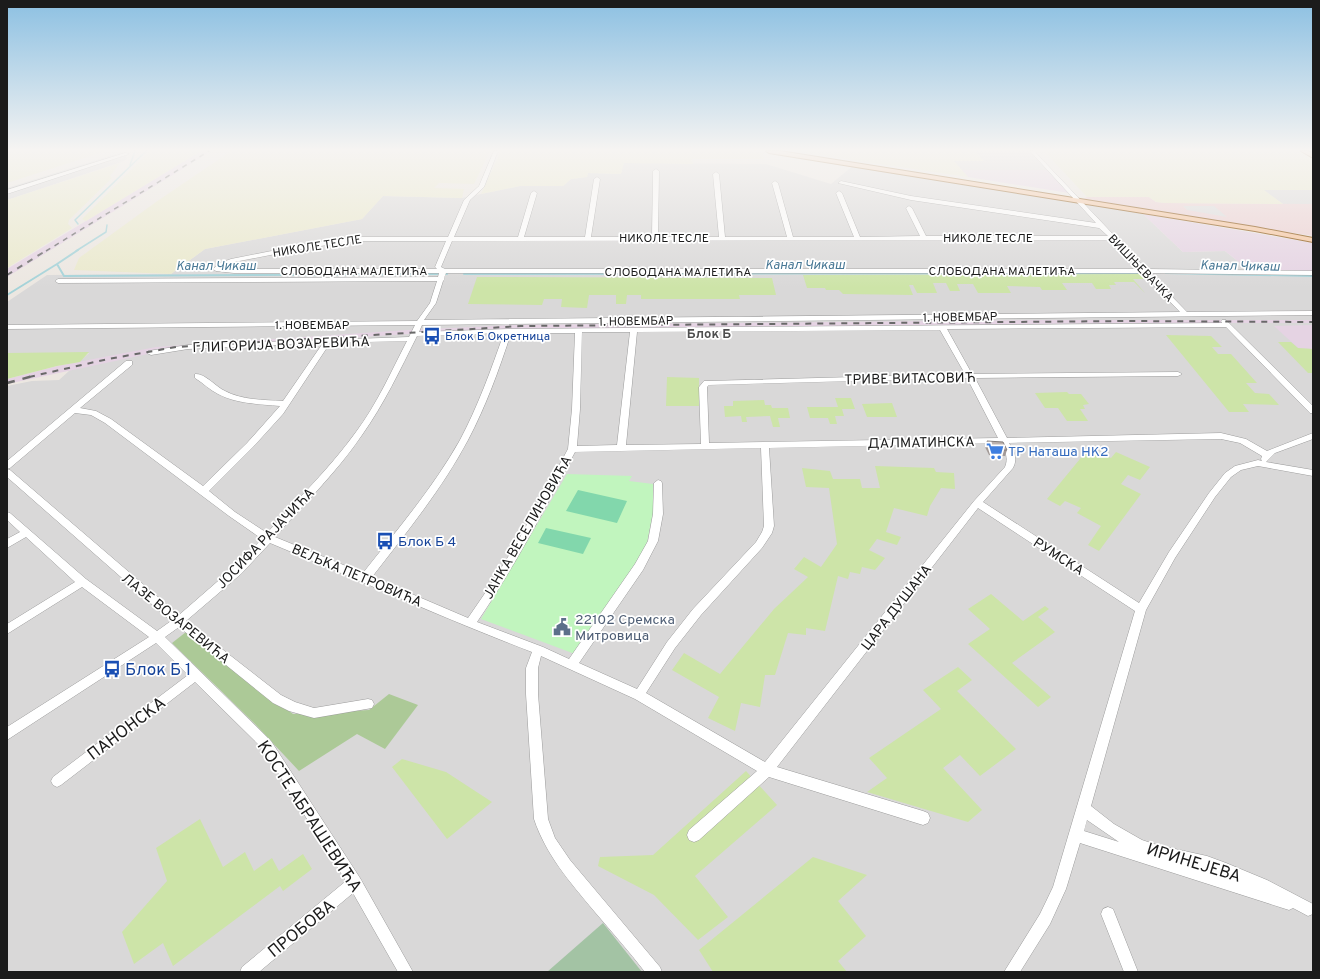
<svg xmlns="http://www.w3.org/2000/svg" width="1320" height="979" viewBox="0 0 1320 979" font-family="Overpass,sans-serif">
<rect width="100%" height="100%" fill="#ece7e1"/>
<path fill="#d9d8d8" d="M125,151L127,158L124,161L7,200V188Z
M975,151H1030L1048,170H961L953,161H983Z
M623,163L766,164L831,184L855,164L1078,200L1143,214L1183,252L1225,251L1254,274L1313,276V972H7V386L32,381L59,380L89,353H7V302L47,275L171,274L205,249L362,219L383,196L462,198L520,186H563L571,179L587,177L588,173L621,174Z
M1263,190H1313V204H1283Z"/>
<path fill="#ecd0d2" d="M1087,197H1149L1156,202L1166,203L1313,204V236L1082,200Z"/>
<path fill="#e5d3e3" d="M201,151H212L7,277V269Z
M961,170H1048L1069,193L968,177Z
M1143,214L1313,243V276L1254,274L1225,251L1183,252Z
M1048,320H1313V323H1125L493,329L176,348L7,384V379L57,366L156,347L408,330L517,325Z
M1313,325V349L1298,348L1274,326Z"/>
<path fill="#eae9cc" d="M7,151H106L7,183Z
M150,151H201L86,221L82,219Z
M231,151H490L474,184L439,183L434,188L464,189L462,198L383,196L362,219L205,249L171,274L74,270L79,258L156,202Z
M501,151H750L763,153L764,159H692L693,164L624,163L621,174L588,173L587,177L571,179L563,186H520L481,194Z
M791,151H975L984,161H954L968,177Z
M1044,151H1301L1313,159V190H1264L1283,204L1166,203L1156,202L1149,197H1087Z
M120,163L110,176L112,178L69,220L68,224L72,228L7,268V200Z"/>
<path fill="#cde4a8" d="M1143,274L1147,279H1133L1145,293L1134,282H1114L1116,285H1109L1111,289H1096L1092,283H1062L1067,290H1042L1040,287L1007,286L1011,293H978L973,284H957L960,291H950L946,283H933L937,293H917L913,285H909L913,295L843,294L839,290H826L825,288H807L803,275Z
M477,277L772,278L776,295H739L740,299H641V295H627L626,304H616V295H589L587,308L561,307L562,299H544L542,305L468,304Z
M1166,335L1211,336L1222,347H1212L1218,354H1231L1257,383H1246L1255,393L1269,394L1279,405L1243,404L1249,412H1229Z
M1278,342H1291L1298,348L1313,349V373H1308Z
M89,352L80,362L57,366L7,379V353Z
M667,377L699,378V406H666Z
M1067,392L1069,394H1081L1089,404L1083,405L1085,409H1080L1088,421H1067L1058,408H1045L1035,393Z
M835,398H851L855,409H842L844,416H835L837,424H830L828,418H810L807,407H838Z
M764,400L765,405H771L772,408H788L790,418H778L780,427H773L770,416L746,417L747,422H742L741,416L725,417L724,406H733V401Z
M892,403L897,417H867L862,404Z
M1089,448L1111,458L1116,452L1150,467L1140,480L1128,475L1121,484L1141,494L1099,551L1088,545L1101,526L1077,513L1081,508L1065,501L1060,506L1047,499Z
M875,466L934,468L936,472L954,473L955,489L941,488L930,506L927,516L894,508L886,532L901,537L897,545L877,539L869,550L885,558L875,570L862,567L860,574L850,572L848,579L838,576L825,631L806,628V635L788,633L775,675H765L760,707L741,703L735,731L708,718L719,697L672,670L684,653L720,674L774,609L808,577L794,569L804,557L821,567L837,544L829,488L806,487L802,468L830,471L833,479H860L862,488H880Z
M991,594L1023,621L1045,606L1049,609L1038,617L1055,632L1012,663L1051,697L1038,707L968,644L990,629L968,609Z
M958,667L972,680L957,691L1016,749L980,776L960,755L943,768L982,810L968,822L867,792L887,778L869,758L941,709L923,690Z
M402,759L446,772L492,802L447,839L392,767Z
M746,771L777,805L695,876L728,917L698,940L654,895L598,866L600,857L653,855Z
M200,819L223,867L245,852L254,871L272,858L279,871L303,854L312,869L283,891L280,886L173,966L163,943L134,964L122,932L167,881L156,848Z
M813,857L867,875L838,901L866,936L838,961L847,972H713L699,950Z"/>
<path fill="#acc997" d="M186,632L293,714L369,710L389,694L418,705L385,749L357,734L299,771L255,724L172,643Z"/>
<path fill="#a3c3a4" d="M603,923L642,972H547Z"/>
<path fill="#c1f5be" d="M567,474L632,476L629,481L653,484V513L647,543L632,572L575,654L481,619Z"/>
<path fill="#82d7ac" d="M578,490L627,501L617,523L566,511Z
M546,528L591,538L583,554L538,543Z"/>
<path fill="#dbdbdb" d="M1183,206H1214L1227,217L1187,210Z"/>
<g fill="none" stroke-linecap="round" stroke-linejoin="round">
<path stroke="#a3d2d8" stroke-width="1.5" d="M130,165L135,151
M78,224L75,220L146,151
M76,251L106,232L107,225"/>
<path stroke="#a3d2d8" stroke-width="2" d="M78,250L57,264L64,276L447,274
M1166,273L1313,276
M464,274L1145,273
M7,295L57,264"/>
<g stroke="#9c9c9c" stroke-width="1">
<path id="minor" d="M494,151H498L484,187L470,200L454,237H518L531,193L534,191L537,193L524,237H585L594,179L597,177L600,179L591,237H652L653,171L656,169L659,171L658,237H719L713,174L716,172L719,174L725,237H787L772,183L775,181L778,183L793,237H854L836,193L839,191L842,193L860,237L920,236L906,208L909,206L912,208L926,236H1108L1099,228L911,200L838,183L841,181L911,196L1096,223L1030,151H1034L1146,269L1313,271V275L1149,273L1187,312L1313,311V315L422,325L419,332L508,329L1222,323L1221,321L1222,320H1226L1313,406V413H1310L1226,327L947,329L972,374L1178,372L1182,374L1178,376L975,378L1007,438L1221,433L1246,439L1267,451L1313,433V439L1275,453L1266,462L1313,470V476L1258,466L1241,470L1231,477L1215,497L1175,558L1146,610L1091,806L1114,824L1142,840L1157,845L1207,856L1226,863L1267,880L1313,904V914L1308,916L1293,908L1289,910L1080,843L1066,889L1050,924L1020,972H1004L1040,914L1053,887L1135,611L978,508L777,767L923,811L928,813L930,818L928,823L923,825L769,777L699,840L694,842L689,840L687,835L689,830L757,771L635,699L541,656L538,668V694L548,819L555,838L570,860L660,967L662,972H645C629,951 611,931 594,911C570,882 546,855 534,819L526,694V668L532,652C443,618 357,579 270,543L241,574L186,621L281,695L295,702L314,708L368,699L372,700L374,704L372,708L314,718L289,711L273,703L179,627L165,637L271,741L360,878L413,972H398L353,893L259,972H240L242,967L346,881L263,749L195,682L61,785L57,787L53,785L51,781L53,777L188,675L156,643L7,740V727L149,637L82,587L7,634V624L75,582L26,537L7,548V539L20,532L7,520V512L10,513L86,579L157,631L171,621L7,477V469L10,470L179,615L233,568L262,539L229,516L105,423L91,415L75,413L10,468L7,469V461L126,361H132V365L80,408L96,411L111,419L203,486L247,443L280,406C260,404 237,404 218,394C210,390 203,383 195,378V374C205,373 216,387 225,391C242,400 264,400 283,401L323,343L188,349L151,355L147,353L148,351L188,345L409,337L415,325L7,329V325L417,321L430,303L437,281L58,283L55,281L58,279L438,277L439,273H234L216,271L213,269L220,263L231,259L312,243L362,237H448L464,200L479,186ZM1111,240L1139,269H445L441,267L452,241ZM362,241H446L435,267L437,269H234L221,268L234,262L312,247ZM446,273H1142L1180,312L424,320L436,303L443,281L445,279L444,278ZM940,330L965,374L707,381H704L699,387L701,444L626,445L637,332ZM582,332H630L617,445L577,446L580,409ZM504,333C491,370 478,406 460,440C433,488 397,530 363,573L275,537C304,504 337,472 362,435C384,404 400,370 417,336ZM511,333H575L572,409L568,449L519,539L492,583L468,618L372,577C406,533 442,489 468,440C486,406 499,370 511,333ZM407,341C391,372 377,404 356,432C330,468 297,500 267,533L235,512L209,491L253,447L283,414L330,343ZM967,378L998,438L709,443L707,387L709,385ZM1221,439L1240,443L1262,456L1261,459L1262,461L1258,460L1235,466L1225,473L1209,493L1169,552L1139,603L983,502L1013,468C1018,458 1014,452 1009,443ZM1001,443C1005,452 1009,457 1005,467L974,501L765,762L646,693L675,648L701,615L762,548L772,533L774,526L769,448ZM761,448L764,526L762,532L756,542L693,609L667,642L637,689L579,663L643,570L658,541L663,514L662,483L661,481L658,480L654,483L653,514L648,541L635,564L569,659L543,647L477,622C514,568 544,510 575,452ZM1087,820L1119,842L1084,831Z
M125,153L129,154L7,194V190Z
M1108,907L1113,909L1138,972H1124L1101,914L1103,909Z"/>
</g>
<g stroke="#894f08" stroke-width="2">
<path id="major" d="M766,151H780L1255,227L1313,238V242L1255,231L769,153Z
M1301,151H1308L1313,153V158Z"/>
</g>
<use href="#minor" fill="#fff" fill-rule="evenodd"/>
<use href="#major" fill="#f6c49c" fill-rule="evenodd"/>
<path stroke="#696969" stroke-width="1.5" stroke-dasharray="5 5" stroke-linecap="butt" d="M46,251L209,151"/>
<path stroke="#696969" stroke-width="2" stroke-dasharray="6 6" stroke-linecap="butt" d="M7,275L47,250
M29,377L108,359L176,347L521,326L1129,321L1313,322"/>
<path stroke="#696969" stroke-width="2.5" stroke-dasharray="8 8" stroke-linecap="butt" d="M7,383L33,376"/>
</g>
<path fill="#a29996" d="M987,441L1007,450L1005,456L989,455L985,447Z"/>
<path fill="#bcb2ae" stroke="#847d7a" d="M987,441L1003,442L1007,450H991Z"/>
<linearGradient id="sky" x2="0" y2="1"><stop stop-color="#8cc0e2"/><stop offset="0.52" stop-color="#f6f4f2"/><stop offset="1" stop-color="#f6f4f2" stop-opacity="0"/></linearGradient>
<rect width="1320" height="288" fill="url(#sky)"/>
<defs>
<g id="bus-bare" transform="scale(1.38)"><path d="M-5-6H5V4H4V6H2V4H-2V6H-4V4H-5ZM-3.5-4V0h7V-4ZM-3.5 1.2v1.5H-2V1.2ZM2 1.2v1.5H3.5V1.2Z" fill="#1a4fb4" stroke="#fff" stroke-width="2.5" paint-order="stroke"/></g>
<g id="supermarket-bare" transform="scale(1.38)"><path d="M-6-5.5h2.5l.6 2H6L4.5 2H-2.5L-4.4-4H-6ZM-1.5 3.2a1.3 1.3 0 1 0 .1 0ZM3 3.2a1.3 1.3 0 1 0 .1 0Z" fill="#3f7fe0" stroke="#fff" stroke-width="2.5" paint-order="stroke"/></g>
<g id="civic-bare" transform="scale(1.38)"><path d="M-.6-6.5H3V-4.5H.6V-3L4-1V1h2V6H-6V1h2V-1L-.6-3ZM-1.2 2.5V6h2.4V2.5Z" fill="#5c6f8a" stroke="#fff" stroke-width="2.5" paint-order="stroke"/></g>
</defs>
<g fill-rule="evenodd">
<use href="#bus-bare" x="432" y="336"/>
<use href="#supermarket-bare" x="995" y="451"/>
<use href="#bus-bare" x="385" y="541"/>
<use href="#civic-bare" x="562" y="627"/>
<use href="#bus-bare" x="112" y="669"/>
</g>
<g text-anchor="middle" stroke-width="3.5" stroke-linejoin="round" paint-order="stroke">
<g font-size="12" fill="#1b1b1b" stroke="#fff">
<text x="664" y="242">НИКОЛЕ ТЕСЛЕ</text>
<text x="988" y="242">НИКОЛЕ ТЕСЛЕ</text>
<text transform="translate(317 246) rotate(-9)" y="4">НИКОЛЕ ТЕСЛЕ</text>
<text transform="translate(1141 268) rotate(46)" y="4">ВИШЊЕВАЧКА</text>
<text x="354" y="275">СЛОБОДАНА МАЛЕТИЋА</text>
<text x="1002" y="275">СЛОБОДАНА МАЛЕТИЋА</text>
<text x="678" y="276">СЛОБОДАНА МАЛЕТИЋА</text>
<text transform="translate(960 317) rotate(-1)" y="4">1. НОВЕМБАР</text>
<text transform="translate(636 321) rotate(-1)" y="4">1. НОВЕМБАР</text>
<text x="312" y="329">1. НОВЕМБАР</text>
</g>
<g font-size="12" fill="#164399" stroke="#fff" text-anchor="start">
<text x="445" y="340">Блок Б Окретница</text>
</g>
<g font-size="13" font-style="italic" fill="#487895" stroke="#fff">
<text x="805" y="269">Канал Чикаш</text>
<text x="216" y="270">Канал Чикаш</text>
<text transform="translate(1240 265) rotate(1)" y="5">Канал Чикаш</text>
</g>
<g font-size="13" font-weight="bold" fill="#4e4e4e" stroke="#fff">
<text x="709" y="338">Блок Б</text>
</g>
<g font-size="14" fill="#1b1b1b" stroke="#fff">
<text transform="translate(281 344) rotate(-2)" y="5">ГЛИГОРИЈА ВОЗАРЕВИЋА</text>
<text transform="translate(910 378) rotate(-1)" y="5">ТРИВЕ ВИТАСОВИЋ</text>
<text transform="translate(921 442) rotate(-1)" y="5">ДАЛМАТИНСКА</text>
<text transform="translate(527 527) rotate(-60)" y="5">ЈАНКА ВЕСЕЛИНОВИЋА</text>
<text transform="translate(265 538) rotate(-46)" y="5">ЈОСИФА РАЈАЧИЋА</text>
<text transform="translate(1059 556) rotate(33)" y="5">РУМСКА</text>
<text transform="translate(357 575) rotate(23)" y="5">ВЕЉКА ПЕТРОВИЋА</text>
<text transform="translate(896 607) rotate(-52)" y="5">ЦАРА ДУШАНА</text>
<text transform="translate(176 618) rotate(39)" y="5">ЛАЗЕ ВОЗАРЕВИЋА</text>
</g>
<g font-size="14" fill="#366cbe" stroke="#fff" text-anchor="start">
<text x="1008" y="456">ТР Наташа НК2</text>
</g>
<g font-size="14" fill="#164399" stroke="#fff" text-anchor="start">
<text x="398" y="546">Блок Б 4</text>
</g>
<g font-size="14" fill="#4e5e75" stroke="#fff" text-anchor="start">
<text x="575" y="624">22102 Сремска<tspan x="575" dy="16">Митровица</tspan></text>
</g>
<g font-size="17" fill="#164399" stroke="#fff" text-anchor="start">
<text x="125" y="675">Блок Б 1</text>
</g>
<g font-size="17" fill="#1b1b1b" stroke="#fff">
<text transform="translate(126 728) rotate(-37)" y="6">ПАНОНСКА</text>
<text transform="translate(310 816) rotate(57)" y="6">КОСТЕ АБРАШЕВИЋА</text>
<text transform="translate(1194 862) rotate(17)" y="6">ИРИНЕЈЕВА</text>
<text transform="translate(301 928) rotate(-39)" y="6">ПРОБОВА</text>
</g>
</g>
<rect width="1320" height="979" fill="none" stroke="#1b1b1b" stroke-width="16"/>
</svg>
